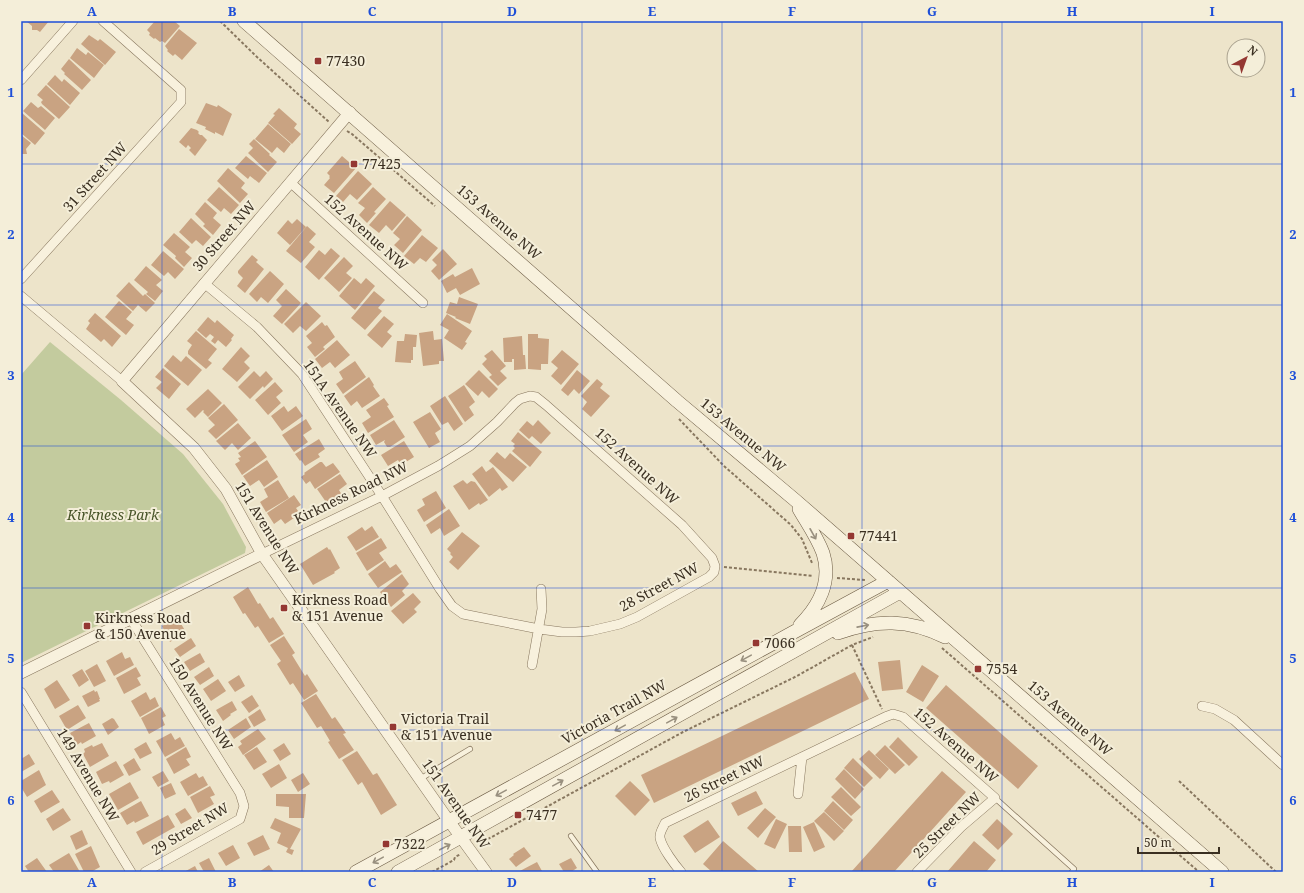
<svg xmlns="http://www.w3.org/2000/svg" width="1304" height="893" viewBox="0 0 1304 893" font-family="'Noto Serif',serif">
<rect width="100%" height="100%" fill="#ede4ca"/>
<path fill="#c3cb9e" d="M50,342L121,400L183,454L223,504L246,547L245,553L21,663V375Z"/>
<path fill="#c9a382" d="M26,21H49L40,32L37,30H32V26Z
M155,21H174L180,26L165,43L162,41L160,42L155,38L154,39L149,35L150,33L147,30Z
M179,29L197,43L182,60L175,54L173,56L167,51L168,50L165,46Z
M89,35L98,41L100,39L116,52L105,65L81,44Z
M77,48L86,55L88,52L104,65L94,78L70,58Z
M69,59L91,80L82,90L64,74L65,73L61,69Z
M55,75L62,82L64,79L80,93L70,105L47,84Z
M46,85L70,107L59,119L42,104L41,102L43,100L37,95Z
M31,102L38,108L41,106L55,118L45,130L23,111Z
M206,103L217,107L218,105L232,114L223,136L215,132V134L205,129L206,127L196,123Z
M279,108L297,124L294,128L301,134L292,144L268,123L275,115L273,114Z
M22,113L45,133L35,145L21,133L22,128L21,127V114Z
M268,124L291,144L284,153L277,147L272,153L255,139Z
M191,128L197,130L199,132L198,133L200,135H202L207,140L195,156L189,150L191,148L188,145L186,148L179,142Z
M21,135L31,143L26,149L27,154H21Z
M254,139L270,154L269,155L277,162L268,172L248,153L253,148L249,144Z
M246,156L267,173L259,183L250,176L248,179L235,168Z
M342,156L356,168L334,193L324,185L330,178L329,177L330,176L327,173Z
M228,168L245,183L241,188L248,194L240,203L217,181Z
M358,171L372,184L357,200L350,194L343,202L336,196Z
M219,187L239,205L231,214L224,208L221,212L207,200Z
M373,187L386,199L374,212L376,213L367,223L359,215L365,208L358,203Z
M390,201L406,215L392,231L386,225L379,233L369,225Z
M205,202L217,213L213,218L221,225L213,235L203,226L205,224L195,214Z
M407,216L422,230L403,253L394,245L400,239L393,233Z
M191,218L211,237L203,246L196,240L192,244L179,232Z
M297,219L306,227L290,245L277,233L288,220L292,224Z
M307,226L316,234L309,242L315,247L301,263L286,251Z
M174,233L190,247L185,252L192,258L184,267L175,258L176,256L163,245Z
M422,235L438,248L426,262L420,258L414,264L404,256Z
M331,248L340,256L319,280L305,267L319,250L325,255Z
M443,249L457,264L439,280L431,271L437,265L432,260Z
M163,251L184,269L175,279L168,272L164,276L151,265Z
M252,255L258,260L256,262L264,269L245,293L237,286L243,278L238,273V271Z
M344,257L353,266L346,273L352,278L339,292L324,278Z
M146,266L162,280L156,285L163,291L155,301L146,294L148,292L134,280Z
M472,268L480,284L460,295L456,288L447,293L441,281L453,274L455,277Z
M270,271L284,284L268,303L261,297L257,302L249,294Z
M354,278L361,284L366,278L375,286L355,310L339,296Z
M129,282L143,296L145,294L155,303L146,312L138,305L133,311L116,296Z
M286,289L301,303L282,324L273,316L282,306L276,300Z
M374,291L385,300L378,308L382,311L365,330L351,318Z
M459,297L478,304L470,324L455,318L456,317L446,313L450,302L457,304Z
M119,301L132,312L126,319L134,325L126,335L105,317Z
M306,302L321,316L306,331L300,326L293,333L284,324Z
M95,313L121,336L112,347L104,339L101,342L86,329L90,323L88,321Z
M447,314L472,331L465,342L467,343L462,350L444,338L449,330L440,325Z
M384,316L394,324L387,332L392,336L382,348L367,335Z
M208,317L215,323L217,320L234,335L231,339L232,340L226,347L218,340L215,344L211,341L214,337L210,334L206,338L197,330Z
M322,322L325,326L327,325L335,337L323,347L325,349L315,357L307,347L312,343L306,336Z
M196,331L217,349L208,360L212,363L206,369L188,354V351L192,345L187,341Z
M433,331L434,340L442,339L444,361H439V364L423,366L419,333Z
M405,334L417,335L416,347H413V360H411V363L395,362L397,341H404Z
M528,334H538V338L549,339L548,364H541V370L528,369Z
M522,336L523,355H525L526,369L514,370V359H512V362H504L503,338Z
M337,340L350,355L335,368L330,362L322,368L315,359Z
M241,347L250,356L244,362L250,368L237,382L222,369Z
M492,350L506,366L500,371L507,378L498,386L489,377L492,375L482,364L487,359L484,356Z
M562,350L579,364L561,385L551,376L558,368L551,362Z
M173,355L181,362L186,356L202,370L188,386L164,366Z
M355,361L366,377L343,394L336,384L343,379L339,372Z
M163,368L181,384L169,399L156,388L162,382L155,377Z
M479,370L498,389L489,398L482,391L478,396L465,384Z
M577,370L590,381L579,394L574,389L568,396L561,390Z
M254,371L260,377L266,371L273,379L264,388L263,386L250,399L238,387Z
M369,377L374,385L373,386L380,396L362,408L357,401L351,406L344,396Z
M597,379L603,384L600,388L610,396L591,417L582,409L587,402L581,396Z
M275,382L283,391L276,397L281,403L268,415L255,400Z
M464,385L475,402L469,407L474,415L465,422L448,396Z
M208,389L222,403L208,417L203,412L204,411L203,410L195,418L186,409Z
M445,396L463,424L454,431L448,422L442,425L430,406Z
M384,398L389,405L387,406L394,417L368,433L362,423L371,417L366,410Z
M224,404L238,420L216,439L208,431L215,425L208,418Z
M284,406L288,412L296,406L303,416L282,431L271,416Z
M430,412L441,429L435,433L440,442L429,448L413,422Z
M306,419L312,429L303,435L308,442L294,452L282,435Z
M394,420L405,437L390,447H387L384,442L385,440L376,445L370,435Z
M538,420L551,433L541,444L532,436L529,439L519,430L527,421L533,426Z
M238,423L251,438L238,450L232,443L225,450L216,441Z
M518,432L542,452L530,467L512,451L515,448L513,446L515,444L511,441Z
M319,439L325,449L318,454L320,457L305,466L301,460L300,461L295,454Z
M255,441L267,457L242,475L235,464L240,461L238,458L241,457L238,453Z
M404,441L414,457L401,465L398,460L388,466L381,455Z
M497,452L505,459L510,453L527,467L513,482L489,461Z
M267,460L278,477L264,487L259,480L250,486L243,476Z
M320,462H322L326,467L333,463L340,472L315,489L310,481L306,484L301,477L305,474L304,473Z
M482,466L486,472L493,467L508,487L502,491L500,488L489,497L472,474Z
M340,474L347,484L339,490L342,495L328,505L317,489Z
M278,480L289,498L266,512L260,502L268,497L264,489Z
M463,480L467,484L471,481L475,482L488,500L480,505L479,503L469,510L453,486Z
M436,491L446,508L424,522L417,510L425,505L422,499Z
M294,495L301,505L296,508L300,514L285,524L281,519L274,524L267,513Z
M449,509L460,526L444,536L440,528L431,534L426,525Z
M372,526L379,537L356,551L347,537L362,527L365,531Z
M462,532L480,546L458,570L449,562L453,557L450,554L451,553L447,549Z
M381,538L387,548L379,553L384,560L367,571L356,553Z
M327,547L329,550L330,549L340,568L334,572L335,573L313,585L300,564Z
M385,561L390,568L396,564L402,572L378,588L368,574Z
M402,574L409,584L402,591L405,595L391,607L380,592Z
M248,587L258,604L260,603L270,619L273,617L284,634L269,643L258,626L255,628L245,613L243,614L233,597Z
M413,593L421,602L414,609L417,612L403,624L391,611Z
M178,619L186,632L170,642L162,626L173,620V621Z
M284,636L295,653L292,655L305,676L307,674L318,691L304,700L293,683L290,685L277,664L281,661L270,645Z
M191,638L196,646L180,657L174,649Z
M122,652L125,659L130,657L134,665L114,676L106,661Z
M200,653L205,662L190,671L184,662Z
M900,660L903,689L882,691L878,662Z
M97,664L106,681L94,687L85,671Z
M922,665L939,676L923,702L906,692Z
M136,667L141,676L137,678L141,685L124,694L116,678Z
M209,667L214,676L200,685L194,677Z
M82,669L89,680L79,687L72,675Z
M855,672L869,699L654,803L641,775Z
M239,675L245,686L235,692L228,682Z
M218,679L226,691L211,701L203,689Z
M57,680L70,700L55,709L44,689Z
M946,685L1038,766L1018,789L926,708Z
M94,690L95,692L97,691L100,699H99L100,701L88,707L82,696Z
M146,692L150,700L155,697L159,706L140,717L131,701Z
M316,694L332,719L335,717L346,733L343,734L354,750L339,759L328,742L330,741L321,726L317,728L301,703Z
M252,695L259,706L249,713L241,702Z
M232,701L237,710L230,714L231,715L223,721L216,710Z
M78,705L86,718L67,730L59,716Z
M161,707L166,716L162,718L165,725L149,734L141,718Z
M260,709L266,720L254,727L248,717Z
M112,718L114,719L119,727L108,735L102,724Z
M246,718L251,727L234,739L228,730Z
M89,723L96,736L82,744L81,742L77,745L70,733Z
M258,729L266,739L243,755L238,747L242,744L240,741Z
M171,733L175,740L180,737L185,746L165,757L156,741Z
M898,737L918,757L909,766L889,747Z
M146,742L152,753L140,759L134,749Z
M102,743L109,756L90,767L83,754L85,752L84,749L92,745L93,747Z
M284,743L291,754L280,761L273,750Z
M885,745L905,765L895,774L875,755Z
M186,747L191,757L186,759L190,765L174,774L166,759Z
M257,747L267,762L254,770L244,755Z
M869,750L889,769L880,779L859,759Z
M357,751L373,775L377,773L397,805L381,815L362,782L358,785L342,760Z
M29,754L35,764L21,772V759Z
M134,758L141,770L129,776L123,765Z
M853,758L873,778L864,787L844,768Z
M116,761L124,775L110,783L109,781L102,784L96,772Z
M279,764L287,778L271,788L262,774Z
M844,769L864,789L855,799L835,779Z
M39,770L46,785L27,797L21,787V781Z
M163,771L169,781L158,787L152,777Z
M942,771L966,792L894,872H851Z
M196,773L199,778L203,776L208,785L188,796L180,782Z
M303,773L310,784L298,792L291,780Z
M630,781L650,800L635,816L615,796Z
M130,782L139,798L118,810L109,794Z
M171,783L176,794L165,799L160,788Z
M210,786L215,795L210,797L214,804L198,813L190,797Z
M841,787L861,807L851,816L831,797Z
M52,790L60,802L41,813L34,801Z
M756,791L763,804L738,816L731,803Z
M276,794H306L304,818H289V807L276,806Z
M141,801L149,816L135,823L134,821L127,825L120,813Z
M833,801L853,820L844,830L824,811Z
M63,808L71,820L53,831L46,819Z
M185,808L192,818L181,824L175,814Z
M765,808L776,817L758,838L747,828Z
M824,812L844,831L834,841L814,821Z
M168,815L175,827L143,845L136,832Z
M275,818L301,829L290,849L294,850L292,855L286,852L288,848L277,843L281,833L270,828Z
M776,819L787,824L775,849L764,844Z
M997,819L1013,834L998,850L982,835Z
M708,820L720,837L695,853L683,836Z
M814,822L825,847L814,852L803,827Z
M788,826H801L802,852H789Z
M82,830L88,844L76,850L70,836Z
M263,835L270,849L254,856L247,843Z
M723,841L759,872H712L703,864Z
M974,841L996,860L986,872H947Z
M233,845L240,858L226,866L218,853Z
M91,846L100,867L91,872H84L75,854Z
M524,847L531,856L516,867L509,859L514,855L513,854Z
M69,853L80,872H54L49,865Z
M37,858L47,872H29L25,866Z
M209,858L216,872H204L199,863Z
M571,858L577,868L571,872H564L559,864Z
M537,862L542,871L540,872H518Z
M269,865L274,872H259Z
M195,866L198,872H184Z"/>
<g fill="none" stroke-linecap="round" stroke-linejoin="round">
<g stroke="#88775f" stroke-width="6">
<path id="service" d="M420,779L470,749
M995,798L1074,869L1072,872
M571,836L597,872"/>
</g>
<g stroke="#88775f" stroke-width="10">
<path id="minor" d="M21,80L73,21
M290,182L423,303
M21,279L181,102V90L103,21
M204,283L257,327L302,374L382,496L440,589L452,606L463,614L539,629L562,632H576L590,631L620,624L637,617L709,577L714,572L715,566L712,558L682,525L546,405L536,397L530,396L520,399L515,403L497,422L470,446L438,466L382,496L262,554
M21,296L122,381
M131,619L240,793L244,806L240,819L145,872
M532,665L542,609L541,589
M21,692L131,872
M1202,706L1215,709L1234,720L1283,765
M798,794L802,757
M681,872C675,865 662,848 660,838C659,833 663,828 665,823L885,717L893,714L903,717L995,798L961,827L917,872"/>
</g>
<g stroke="#88775f" stroke-width="12">
<path id="tertiary" d="M350,112L122,381L194,448L226,489L262,554L449,821L486,872
M21,673L262,554"/>
</g>
<g stroke="#6a5942" stroke-width="14">
<path id="secondary" d="M244,21L677,401L795,500L1222,872
M799,509C807,523 817,537 823,553C832,581 819,606 800,625
M838,633C876,619 909,619 945,637
M356,872L792,633L888,581
M398,872L900,592"/>
</g>
<path stroke="#88775f" stroke-width="2" stroke-dasharray="3 2" stroke-linecap="butt" d="M220,21L257,57L329,122
M347,131L352,134L435,206
M679,419L724,466L791,525L802,539L812,563
M724,567L813,576
M837,578L865,580
M852,645L882,709
M942,648L1199,872
M1179,781L1276,872
M479,844L683,732L797,676L852,645L873,637
M432,872L454,860L455,857L461,854"/>
<use href="#service" stroke="#f8f1dd" stroke-width="4.5"/>
<use href="#minor" stroke="#f8f1dd" stroke-width="9"/>
<use href="#tertiary" stroke="#f8f1dd" stroke-width="11"/>
<use href="#secondary" stroke="#f8f1dd" stroke-width="13"/>
</g>
<defs><path id="oneway-shaft" d="M-6 0H5M1.5-3L5.5 0L1.5 3" fill="none" stroke-width="1.6" stroke-linecap="round" stroke-linejoin="round"/></defs>
<g stroke="#99907f">
<use href="#oneway-shaft" transform="translate(813 534) rotate(61)"/>
<use href="#oneway-shaft" transform="translate(863 626) rotate(-11)"/>
<use href="#oneway-shaft" transform="translate(746 658) rotate(151)"/>
<use href="#oneway-shaft" transform="translate(672 720) rotate(-29)"/>
<use href="#oneway-shaft" transform="translate(620 728) rotate(151)"/>
<use href="#oneway-shaft" transform="translate(558 783) rotate(-29)"/>
<use href="#oneway-shaft" transform="translate(501 793) rotate(151)"/>
<use href="#oneway-shaft" transform="translate(445 847) rotate(-28)"/>
<use href="#oneway-shaft" transform="translate(378 860) rotate(151)"/>
</g>
<path fill="none" stroke="#1d4ed8" stroke-width="1" stroke-opacity="0.55" d="M162,21V872M302,21V872M442,21V872M582,21V872M722,21V872M862,21V872M1002,21V872M1142,21V872M21,164H1283M21,305H1283M21,446H1283M21,588H1283M21,730H1283"/>
<g fill="#943732" stroke="#f4eed9" stroke-width="1.5">
<rect x="314" y="57" width="8" height="8" rx="2"/>
<rect x="350" y="160" width="8" height="8" rx="2"/>
<rect x="847" y="532" width="8" height="8" rx="2"/>
<rect x="280" y="604" width="8" height="8" rx="2"/>
<rect x="83" y="622" width="8" height="8" rx="2"/>
<rect x="752" y="639" width="8" height="8" rx="2"/>
<rect x="974" y="665" width="8" height="8" rx="2"/>
<rect x="389" y="723" width="8" height="8" rx="2"/>
<rect x="514" y="811" width="8" height="8" rx="2"/>
<rect x="382" y="840" width="8" height="8" rx="2"/>
</g>
<g text-anchor="middle" stroke-width="4" stroke-linejoin="round" paint-order="stroke">
<g font-size="14" fill="#3a2f21" stroke="#f4eed9" text-anchor="start">
<text x="326" y="66">77430</text>
<text x="362" y="169">77425</text>
<text x="859" y="541">77441</text>
<text x="292" y="605">Kirkness Road<tspan x="292" dy="16">&amp; 151 Avenue</tspan></text>
<text x="95" y="623">Kirkness Road<tspan x="95" dy="16">&amp; 150 Avenue</tspan></text>
<text x="764" y="648">7066</text>
<text x="986" y="674">7554</text>
<text x="401" y="724">Victoria Trail<tspan x="401" dy="16">&amp; 151 Avenue</tspan></text>
<text x="526" y="820">7477</text>
<text x="394" y="849">7322</text>
</g>
<g font-size="14" fill="#3a2f21" stroke="#f4eed9">
<text transform="translate(95 177) rotate(-48)" y="5">31 Street NW</text>
<text transform="translate(499 222) rotate(41)" y="5">153 Avenue NW</text>
<text transform="translate(366 232) rotate(42)" y="5">152 Avenue NW</text>
<text transform="translate(224 236) rotate(-49)" y="5">30 Street NW</text>
<text transform="translate(340 409) rotate(55)" y="5">151A Avenue NW</text>
<text transform="translate(743 435) rotate(40)" y="5">153 Avenue NW</text>
<text transform="translate(637 466) rotate(42)" y="5">152 Avenue NW</text>
<text transform="translate(351 493) rotate(-26)" y="5">Kirkness Road NW</text>
<text transform="translate(267 528) rotate(58)" y="5">151 Avenue NW</text>
<text transform="translate(659 587) rotate(-28)" y="5">28 Street NW</text>
<text transform="translate(201 704) rotate(58)" y="5">150 Avenue NW</text>
<text transform="translate(614 712) rotate(-29)" y="5">Victoria Trail NW</text>
<text transform="translate(1070 718) rotate(41)" y="5">153 Avenue NW</text>
<text transform="translate(956 745) rotate(41)" y="5">152 Avenue NW</text>
<text transform="translate(88 775) rotate(59)" y="5">149 Avenue NW</text>
<text transform="translate(724 779) rotate(-26)" y="5">26 Street NW</text>
<text transform="translate(456 804) rotate(55)" y="5">151 Avenue NW</text>
<text transform="translate(947 825) rotate(-44)" y="5">25 Street NW</text>
<text transform="translate(190 829) rotate(-31)" y="5">29 Street NW</text>
</g>
<g font-size="14" font-style="italic" fill="#485529" stroke="#f4eed9">
<text x="113" y="520">Kirkness Park</text>
</g>
</g>
<rect width="1304" height="893" fill="none" stroke="#f4eed9" stroke-width="44"/>
<g transform="translate(1246 58) rotate(41)"><circle r="19" fill="#f4eed9" stroke="#aaa28f"/>
<path d="M0-3L7 15L0 10L-7 15Z" fill="#943732"/>
<text y="-6" font-size="11" font-weight="bold" text-anchor="middle" fill="#3a2f21">N</text>
</g>
<path d="M1138 847v6h81v-6" fill="none" stroke="#3a2f21" stroke-width="2"/>
<text x="1144" y="847" font-size="12" fill="#3a2f21" stroke="#f4eed9" stroke-width="3" paint-order="stroke">50 m</text>
<rect x="22" y="22" width="1260" height="849" fill="none" stroke="#1d4ed8" stroke-width="1.5"/>
<g font-size="13" text-anchor="middle" font-weight="bold" fill="#1d4ed8">
<text x="92" y="16">A</text>
<text x="232" y="16">B</text>
<text x="372" y="16">C</text>
<text x="512" y="16">D</text>
<text x="652" y="16">E</text>
<text x="792" y="16">F</text>
<text x="932" y="16">G</text>
<text x="1072" y="16">H</text>
<text x="1212" y="16">I</text>
<text x="11" y="97">1</text>
<text x="1293" y="97">1</text>
<text x="11" y="239">2</text>
<text x="1293" y="239">2</text>
<text x="11" y="380">3</text>
<text x="1293" y="380">3</text>
<text x="11" y="522">4</text>
<text x="1293" y="522">4</text>
<text x="11" y="663">5</text>
<text x="1293" y="663">5</text>
<text x="11" y="805">6</text>
<text x="1293" y="805">6</text>
<text x="92" y="887">A</text>
<text x="232" y="887">B</text>
<text x="372" y="887">C</text>
<text x="512" y="887">D</text>
<text x="652" y="887">E</text>
<text x="792" y="887">F</text>
<text x="932" y="887">G</text>
<text x="1072" y="887">H</text>
<text x="1212" y="887">I</text>
</g>
</svg>
